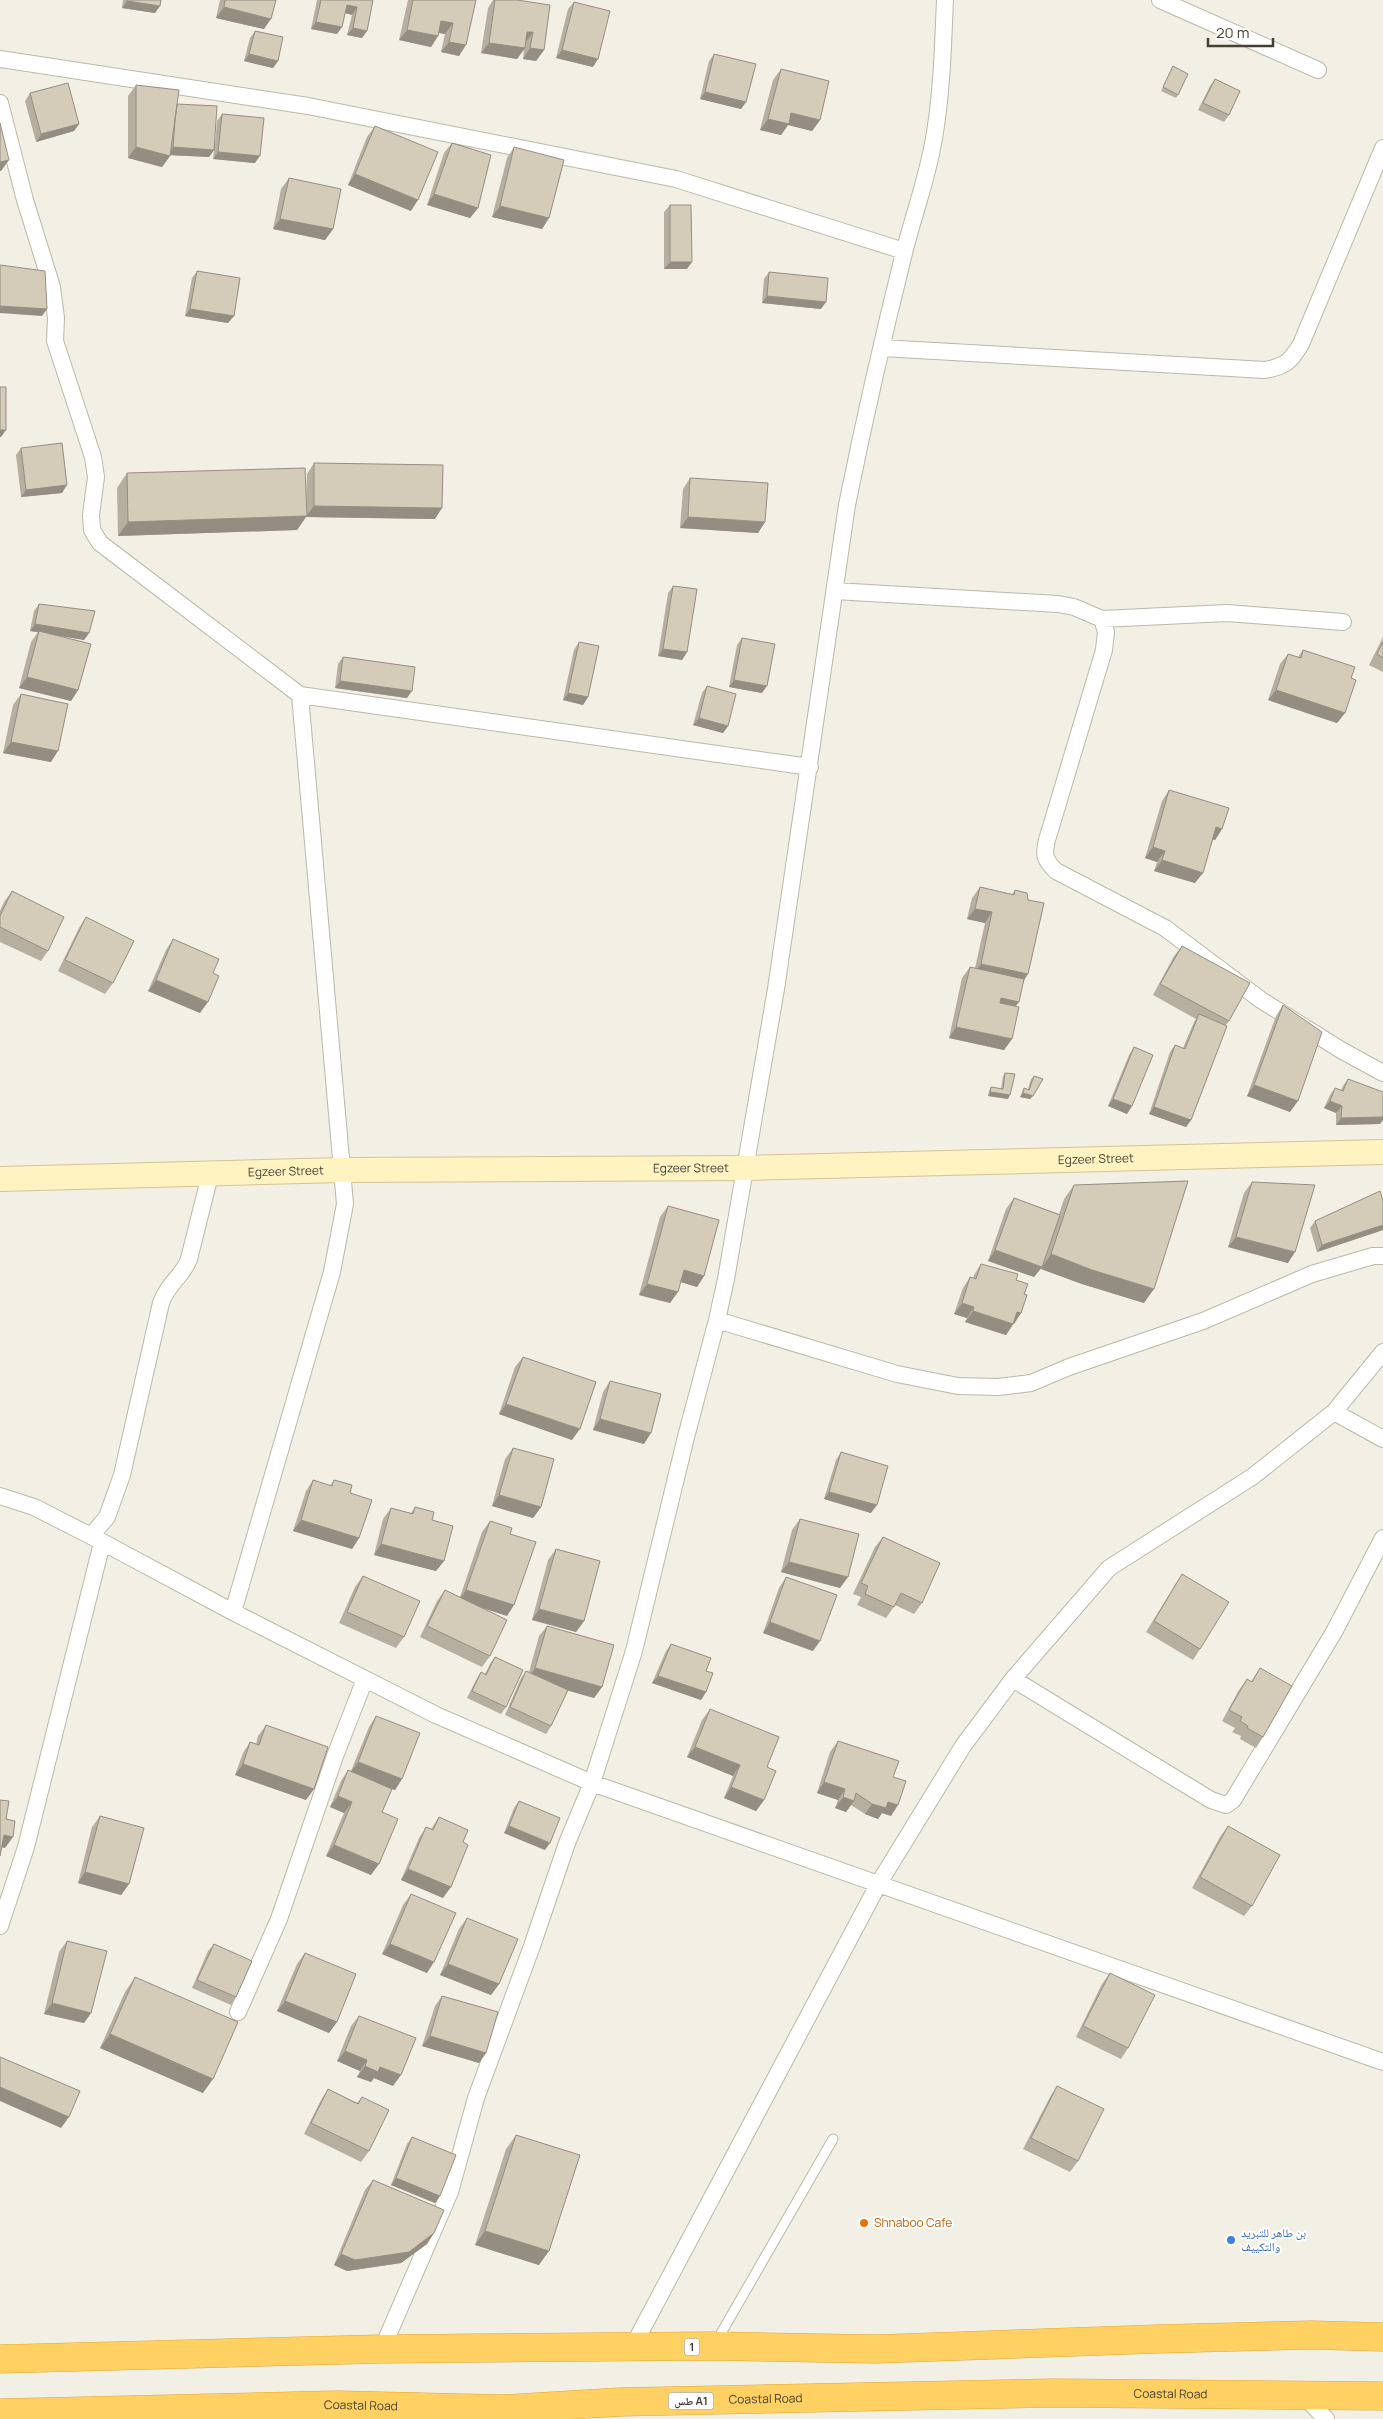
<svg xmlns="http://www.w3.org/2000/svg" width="1383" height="2419" viewBox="0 0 1383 2419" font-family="Manrope,'Noto Naskh Arabic',sans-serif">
<rect width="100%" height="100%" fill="#f2efe4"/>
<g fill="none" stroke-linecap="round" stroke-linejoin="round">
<g stroke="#beb7a7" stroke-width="11">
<path id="lane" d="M716,2342L833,2139"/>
</g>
<g stroke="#beb7a7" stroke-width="18">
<path id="street" d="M1160,0L1318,70
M0,59L308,106L676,179L904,251
M0,103L25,200L52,287L56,318L55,341L93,457L96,477L91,515L92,530L100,543L300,695L810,767
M882,348L1265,370C1286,366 1290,362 1301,344L1383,148
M835,591L1058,604L1074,607L1102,619L1106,632L1104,650L1047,840C1043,856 1045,860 1056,871L1165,928L1261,1000L1341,1050L1383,1073
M1102,619L1227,613L1343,622
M717,1320L897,1374L958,1386L998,1387L1031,1383L1069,1367L1203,1321L1312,1274L1373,1256H1383
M1334,1412L1383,1439
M0,1496L34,1507L91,1536L233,1612L436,1715L592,1783L1383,2062
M91,1536L107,1517L122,1475L161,1303C169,1281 182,1278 189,1259L210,1175
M233,1612L332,1272L345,1204L300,695
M1013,1679L1188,1786L1211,1800L1226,1805L1233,1800L1334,1632L1383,1538
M0,1926L26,1847L102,1543
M238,2012L279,1919L335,1756L365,1679
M632,2348L879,1883L963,1746L1013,1679L1109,1568L1252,1477L1334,1412L1383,1352
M382,2349L450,2192L476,2098L532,1946L567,1843L592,1783L634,1651L686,1437L717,1320L726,1279L776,989L847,505C864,421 883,337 904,253C914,213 929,174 935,132C942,89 943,44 945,0
M1303,2395L1326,2419"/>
</g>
<g stroke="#d3c493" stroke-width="26">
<g id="secondary">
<path id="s1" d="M0,1179L341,1170L745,1168L1383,1152"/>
</g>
</g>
<g stroke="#dfa632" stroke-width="29">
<g id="highway">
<path d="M0,2359L382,2349L713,2346L876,2349L1157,2339L1312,2335L1383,2337"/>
<path id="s2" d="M0,2413L337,2405L503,2409L620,2402L1054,2393L1383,2396"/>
</g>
</g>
<use href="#lane" stroke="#fff" stroke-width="9"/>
<use href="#street" stroke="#fff" stroke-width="16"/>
<use href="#secondary" stroke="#fff3c2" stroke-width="24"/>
<use href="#highway" stroke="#ffd163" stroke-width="28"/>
</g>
<path fill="#b6af9f" d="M123,0H161L155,13L122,8Z
M220,0H276L264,29L216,18Z
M317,0H373L367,31L362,38L347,35L352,15L345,13L337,34L311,29Z
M408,0H476L459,56L441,52L445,34L439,33L438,36L431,47L399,40Z
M493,0H517L544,50L536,61L523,59L524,49L517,59L481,53L488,8Z
M574,2L593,67L556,58L568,9Z
M255,31L278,61L273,68L244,61L250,38Z
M714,54L746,102L741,109L700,99L709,61Z
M1173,66L1178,95L1176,98L1161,91Z
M781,69L820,120L812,131L788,125L781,135L760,130L773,80Z
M1215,79L1229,115L1224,122L1198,110L1210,86Z
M136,85L177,104L215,144L217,121L222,114L255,163L213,159L214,150L209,157L170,155V156L162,167L128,158V96Z
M30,93L79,124L74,131L36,142L25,101Z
M375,126L411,211L348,185L367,137Z
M452,143L478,208L470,218L427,205L444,153Z
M514,147L549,218L542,229L492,217L507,158Z
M289,178L333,229L325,240L273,229L281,189Z
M670,205L687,269H664V212Z
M197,271L234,316L228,323L185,316L192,278Z
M769,272L821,309L762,303L764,279Z
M21,448L62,493L21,497L16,455Z
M314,463L435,519L306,517L297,530L118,536L117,488L127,473L306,504L307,474Z
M690,478L765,522L758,533L680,528L683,489Z
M673,586L687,652L682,660L658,656L668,593Z
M39,604L89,633L84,640L56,635L78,690L71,701L19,688L31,642L38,632L30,631L34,611Z
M1383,637V672L1369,665Z
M742,638L762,693L729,687L737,645Z
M579,642L588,697L583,705L563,700L574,650Z
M1303,650L1351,678L1345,713L1337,723L1268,700L1280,664L1288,654L1298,657Z
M343,657L407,698L335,688L338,664Z
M707,686L728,726L723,733L693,725L702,693Z
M21,694L51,762L3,753L13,705Z
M1169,790L1222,829L1215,840H1213L1195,883L1154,871L1157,862L1145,858L1162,801Z
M980,887L1012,894L1015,890L1023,981L1015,1007L1012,1039L1004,1050L949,1038L962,978L970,967L975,968L985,923L967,919L972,898Z
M12,891L48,951L41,961L0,942V911L4,902Z
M86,917L113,983L105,994L58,971L79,928Z
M173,939L213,973L200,1013L148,991L166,950Z
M1182,946L1229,1021L1226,1025L1191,1120L1186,1127L1149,1114L1170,1052L1175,1045L1183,1048L1194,1022L1196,1019L1153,995L1174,956Z
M1283,1005L1290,1112L1247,1096L1276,1016Z
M1134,1047L1132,1106L1127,1114L1108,1106L1129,1055Z
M1005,1073L1008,1099L988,1096L989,1091L991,1087L1001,1089L1003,1076Z
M1034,1076L1030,1099L1020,1097L1022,1092L1024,1088L1028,1089L1031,1079Z
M1348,1079L1380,1124L1336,1125V1113L1324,1108L1330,1095L1335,1088L1341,1090L1343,1086Z
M1252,1182L1288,1263L1228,1247L1244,1193Z
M1074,1185L1144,1303L1082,1284L1041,1269L1042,1267L1034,1277L988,1261L1006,1209L1014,1198L1059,1214L1064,1199Z
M1383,1201V1230L1317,1252L1310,1228L1315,1221Z
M668,1206L704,1276L697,1287L681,1282L670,1303L639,1295L660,1217Z
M981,1264L1016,1280L1024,1294L1021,1313L1006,1335L965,1322L967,1318L954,1314L963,1288L970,1277L973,1278L974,1275Z
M523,1357L572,1440L499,1414L515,1367Z
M610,1381L644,1444L593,1430L603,1392Z
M513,1448L541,1507L533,1518L492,1506L505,1459Z
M841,1452L871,1513L824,1499L836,1460Z
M313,1480L330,1486L334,1480L350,1493L359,1538L352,1549L293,1531L306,1491Z
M415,1507L432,1520L444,1561L436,1571L374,1555L383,1519L391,1508L411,1513Z
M800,1519L840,1588L781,1572L792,1530Z
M490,1521L510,1534L507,1616L482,1608L490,1656L482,1667L420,1637L437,1601L445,1590L460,1597L482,1532Z
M883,1537L922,1603L914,1614L895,1605L886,1618L857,1605L861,1597L853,1594L875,1547Z
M556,1549L584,1621L576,1632L532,1620L548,1560Z
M1182,1574L1200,1649L1193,1660L1146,1632L1175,1585Z
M363,1576L404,1637L396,1648L339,1623L355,1587Z
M786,1577L813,1651L763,1633L779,1588Z
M547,1626L602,1687L594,1698L568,1690L551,1726L546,1734L505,1715L521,1678L526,1671L529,1672L539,1636Z
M671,1644L706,1671V1692L701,1700L652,1683L666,1651Z
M495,1657L506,1707L501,1714L467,1698L476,1680L481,1672L485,1674L490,1664Z
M1260,1668L1263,1737L1256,1748L1240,1739L1241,1736L1232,1732L1235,1728L1222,1721L1239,1690L1247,1679L1251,1682Z
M710,1709L767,1767L764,1800L756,1811L724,1798L733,1776L687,1757L702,1720Z
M376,1716L402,1779L395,1790L392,1789L382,1812L371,1875L326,1856L344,1813L330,1807L341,1781L348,1770L351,1771L369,1727Z
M266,1725L306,1800L235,1775L243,1753L250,1742L256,1744L258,1736Z
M838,1741L893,1777L891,1816L882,1813L878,1819L865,1814L851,1805L846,1812L835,1808L838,1800L817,1793L830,1752Z
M519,1801L545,1850L504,1833L514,1808Z
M100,1816L129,1884L121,1895L78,1883L92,1827Z
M439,1817L463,1842L443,1898L401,1880L419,1838L426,1827L431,1829Z
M1228,1826L1252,1906L1244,1916L1192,1888L1220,1837Z
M411,1894L427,1973L382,1954L403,1905Z
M467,1918L499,1984L491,1995L440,1975L459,1929Z
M67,1941L91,2013L84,2023L44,2014L59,1952Z
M214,1944L236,1997L231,2005L192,1988L208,1951Z
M305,1953L337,2022L329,2033L277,2011L297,1964Z
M1110,1973L1128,2048L1121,2059L1076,2037L1102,1984Z
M135,1977L203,2093L100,2048L125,1992Z
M442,1996L486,2053L479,2063L422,2046L435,2006Z
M359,2016L393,2086L374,2078L371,2082L357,2077L360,2071L337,2061L351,2026Z
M1057,2086L1078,2161L1070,2172L1023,2149L1050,2097Z
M328,2089L357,2103L362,2097L369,2151L361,2162L304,2134L321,2100Z
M516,2135L539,2265L475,2245L506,2149Z
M412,2137L435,2203L391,2185L407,2144Z
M373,2180L434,2233L427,2244L401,2263L347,2271L334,2265L365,2190Z"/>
<path fill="#948e82" d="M127,1L160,6L155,13L122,8Z
M347,5L357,7L352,15L342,12Z
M224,7L271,19L264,29L216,18Z
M441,21L453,23L445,34L434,32Z
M316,22L342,27L337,34L311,29Z
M353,28L367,31L362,38L347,35Z
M407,30L438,36L431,47L399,40Z
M527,32H533L525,43Z
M449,42L466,45L459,56L441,52Z
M489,43L525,48L517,59L481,53Z
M530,48L544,50L536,61L523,59Z
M562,50L598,59L593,67L556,58Z
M249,54L278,61L273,68L244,61Z
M705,92L746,102L741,109L700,99Z
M791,113L820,120L812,131L788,125L781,135L760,130L768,119Z
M79,124L74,131L36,142L41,134Z
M136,147L170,156L162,167L128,158Z
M173,147L214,150L209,157L168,155Z
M218,152L260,156L255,163L213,159Z
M9,160L1,171H0V162Z
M355,174L418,200L411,211L348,185Z
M434,194L478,208L470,218L427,205Z
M500,206L549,218L542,229L492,217Z
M280,219L333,229L325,240L273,229Z
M670,262H692L687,269H664Z
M767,296L826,302L821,309L762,303Z
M0,306L47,309L42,316L0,313Z
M190,309L234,316L228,323L185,316Z
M0,430H6L1,437H0Z
M67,485L62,493L21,497L26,490Z
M314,506L442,508L435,519L306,517L297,530L118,536L128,522L306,516Z
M688,517L765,522L758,533L680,528Z
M35,624L89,633L84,640L30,631Z
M663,649L687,652L682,660L658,656Z
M27,677L78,690L71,701L19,688Z
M734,680L767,686L762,693L729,687Z
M340,681L412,691L407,698L335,688Z
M1276,690L1345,713L1337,723L1268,700Z
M568,693L588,697L583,705L563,700Z
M699,718L728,726L723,733L693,725Z
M11,742L58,751L51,762L3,753Z
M1216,827L1222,829L1215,840L1209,838Z
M1153,847L1165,851L1157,862L1145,858Z
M1162,860L1203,873L1195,883L1154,871Z
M975,909L992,912L985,923L967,919Z
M981,964L1028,974L1021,985L973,975Z
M156,980L208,1002L200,1013L148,991Z
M1001,998L1019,1002L1011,1012L994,1009Z
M956,1027L1012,1039L1004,1050L949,1038Z
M1254,1085L1298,1101L1290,1112L1247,1096Z
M990,1092L1010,1095L1008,1099L988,1096Z
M1023,1093L1033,1096L1030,1099L1020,1097Z
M1113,1099L1132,1106L1127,1114L1108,1106Z
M1330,1101L1342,1106L1336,1113L1324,1108Z
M1154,1107L1191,1120L1186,1127L1149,1114Z
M1383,1117V1120L1380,1124L1336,1125L1341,1118Z
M1383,1225V1230L1317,1252L1322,1245Z
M1236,1237L1295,1252L1288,1263L1228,1247Z
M995,1250L1042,1267L1034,1277L988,1261Z
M1051,1254L1154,1289L1144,1303L1082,1284L1041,1269Z
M684,1270L704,1276L697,1287L677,1281Z
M647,1284L678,1292L670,1303L639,1295Z
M962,1303L974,1307L967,1318L954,1314Z
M973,1311L1013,1324L1006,1335L965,1322Z
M1017,1312L1021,1313L1014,1324L1010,1323Z
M506,1404L580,1429L572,1440L499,1414Z
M600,1419L651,1433L644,1444L593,1430Z
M829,1492L877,1505L871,1513L824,1499Z
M499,1495L541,1507L533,1518L492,1506Z
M301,1520L359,1538L352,1549L293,1531Z
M381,1544L444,1561L436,1571L374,1555Z
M789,1562L848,1577L840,1588L781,1572Z
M466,1590L514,1605L507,1616L459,1600Z
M539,1609L584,1621L576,1632L532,1620Z
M770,1622L820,1641L813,1651L763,1633Z
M535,1668L602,1687L594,1698L527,1679Z
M658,1676L706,1692L701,1700L652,1683Z
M695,1747L740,1765L733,1776L687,1757Z
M358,1762L402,1779L395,1790L350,1773Z
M243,1764L314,1789L306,1800L235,1775Z
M824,1782L845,1789L838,1800L817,1793Z
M731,1787L764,1800L756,1811L724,1798Z
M338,1796L352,1802L344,1813L330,1807Z
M843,1797L854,1801L846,1812L835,1808Z
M888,1802L898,1805L891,1816L882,1813L878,1819L865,1814L872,1804Z
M509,1826L550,1843L545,1850L504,1833Z
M4,1835L13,1837L5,1848L0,1847Z
M334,1845L379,1864L371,1875L326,1856Z
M408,1869L451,1887L443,1898L401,1880Z
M85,1872L129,1884L121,1895L78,1883Z
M390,1944L434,1962L427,1973L382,1954Z
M448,1964L499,1984L491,1995L440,1975Z
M285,2001L337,2022L329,2033L277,2011Z
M52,2003L91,2013L84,2023L44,2014Z
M110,2034L213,2079L203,2093L100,2048Z
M430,2036L486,2053L479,2063L422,2046Z
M345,2051L367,2060L360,2071L337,2061Z
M365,2066L380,2067L401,2075L393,2086L374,2078L371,2082L357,2077Z
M0,2087L69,2117L61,2128L0,2101Z
M396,2178L440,2196L435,2203L391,2185Z
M485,2231L549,2251L539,2265L475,2245Z
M434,2233L427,2244L401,2263L347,2271L334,2265L341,2254Z"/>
<path fill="#d4cbb9" stroke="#948e82" d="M127,0H161L160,6L127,1Z
M225,0H276L271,19L224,7Z
M321,0H373L367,31L353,28L357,7L347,5L342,27L316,22Z
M413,0H476L466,45L449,42L453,23L441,21L438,36L407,30Z
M495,0H517L550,5L544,50L530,48L533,32H527L525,48L489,43Z
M574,2L610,11L598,59L562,50Z
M255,31L283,37L278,61L249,54Z
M714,54L756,64L746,102L705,92Z
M1173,66L1188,74L1178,95L1163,87Z
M781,69L829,81L820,120L791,113L789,124L768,119Z
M1215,79L1240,91L1229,115L1203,103Z
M68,83L79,124L41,134L30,93Z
M136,85L179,90L170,156L136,147Z
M177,104L217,106L214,150L173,147L175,121Z
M222,114L264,118L260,156L218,152Z
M0,123L9,160L0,162Z
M375,126L438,152L418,200L355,174Z
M452,143L491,155L478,208L434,194Z
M514,147L564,160L549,218L500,206Z
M289,178L341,189L333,229L280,219Z
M670,205H691L692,262H670Z
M0,265L45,271L47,309L0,306Z
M197,271L240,278L234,316L190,309Z
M769,272L828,278L826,302L767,296Z
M0,387H6V430H0Z
M62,443L67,485L26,490L21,448Z
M314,463L443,465L442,508L314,506Z
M305,468L307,516L128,522L127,473Z
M690,478L768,483L765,522L688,517Z
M673,586L697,589L687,652L663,649Z
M39,604L95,611L89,633L35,624Z
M39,631L91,644L78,690L27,677Z
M742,638L775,644L767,686L734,680Z
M579,642L599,646L588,697L568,693Z
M1383,642V658L1377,654Z
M1303,650L1355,667L1351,678L1356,680L1345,713L1276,690L1288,654L1301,658Z
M343,657L415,667L412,691L340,681Z
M707,686L736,694L728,726L699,718Z
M21,694L68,704L58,751L11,742Z
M1169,790L1229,808L1222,829L1216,827L1203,873L1162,860L1165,851L1153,847Z
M980,887L1014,895L1015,890L1027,893L1028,900L1044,903L1028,974L981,964L992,912L975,909Z
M12,891L64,917L48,951L0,927V916Z
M86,917L134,941L113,983L65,960Z
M173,939L219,959L213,973L219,976L208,1002L156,980Z
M1182,946L1250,983L1229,1021L1160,984Z
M970,967L1024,979L1019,1002L1001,998L1000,1003L1019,1007L1012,1039L956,1027Z
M1283,1005L1322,1032L1298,1101L1254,1085Z
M1199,1014L1227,1026L1191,1120L1154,1107L1175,1045L1185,1049Z
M1134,1047L1153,1055L1132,1106L1113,1099Z
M1005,1073L1015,1074L1010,1095L990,1092L991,1087L1003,1089Z
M1034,1076L1043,1079L1033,1096L1023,1093L1024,1088L1029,1090Z
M1348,1079L1383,1092V1117L1341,1118L1342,1106L1330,1101L1335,1088L1343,1091Z
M1188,1181L1154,1289L1092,1270L1051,1254L1074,1185Z
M1252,1182L1315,1185L1295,1252L1236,1237Z
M1380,1191L1383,1201V1225L1322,1245L1315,1221Z
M1014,1198L1060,1215L1042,1267L995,1250Z
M668,1206L719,1220L704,1276L684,1270L678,1292L647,1284Z
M981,1264L1018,1274L1016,1280L1028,1284L1024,1294L1027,1295L1021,1313L1017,1312L1013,1324L973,1311L974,1307L962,1303L970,1277L976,1279Z
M523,1357L596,1382L580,1429L506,1404Z
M610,1381L661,1394L651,1433L600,1419Z
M513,1448L554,1459L541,1507L499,1495Z
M841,1452L888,1466L877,1505L829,1492Z
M313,1480L332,1486L334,1480L352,1485L350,1493L372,1500L359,1538L301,1520Z
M415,1507L434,1512L432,1520L453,1526L444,1561L381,1544L391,1508L413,1514Z
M800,1519L859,1534L848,1577L789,1562Z
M490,1521L512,1528L510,1534L536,1542L514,1605L466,1590Z
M883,1537L940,1563L922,1603L901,1593L894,1607L865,1594L868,1586L861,1583Z
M556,1549L600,1561L584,1621L539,1609Z
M1182,1574L1229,1602L1200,1649L1154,1621Z
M363,1576L420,1601L404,1637L347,1612Z
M786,1577L837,1595L820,1641L770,1622Z
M445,1590L507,1620L490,1656L427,1626Z
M547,1626L614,1645L602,1687L535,1668Z
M671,1644L711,1658L706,1671L713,1673L706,1692L658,1676Z
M495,1657L523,1670L506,1707L472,1691L481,1672L486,1675Z
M1260,1668L1292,1686L1263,1737L1247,1728L1248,1726L1240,1721L1242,1717L1229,1710L1247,1679L1252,1682Z
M526,1671L568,1690L551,1726L510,1707Z
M710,1709L779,1737L767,1767L776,1771L764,1800L731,1787L740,1765L695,1747Z
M376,1716L420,1733L402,1779L358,1762Z
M266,1725L328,1747L314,1789L243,1764L250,1742L259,1745Z
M838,1741L899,1761L893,1777L906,1781L898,1805L888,1802L886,1808L872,1804L856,1793L854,1801L843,1797L845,1789L824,1782Z
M348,1770L392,1789L382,1812L398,1819L379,1864L334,1845L352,1802L338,1796Z
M0,1800L9,1801L6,1819L15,1821L13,1837L4,1835L0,1856Z
M519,1801L560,1818L550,1843L509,1826Z
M100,1816L144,1828L129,1884L85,1872Z
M439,1817L468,1830L463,1842L468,1845L451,1887L408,1869L426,1827L433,1830Z
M1228,1826L1280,1855L1252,1906L1200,1877Z
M411,1894L456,1913L434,1962L390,1944Z
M467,1918L518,1939L499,1984L448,1964Z
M67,1941L107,1951L91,2013L52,2003Z
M214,1944L252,1961L236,1997L197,1980Z
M305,1953L356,1974L337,2022L285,2001Z
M1110,1973L1155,1995L1128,2048L1083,2026Z
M135,1977L238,2022L213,2079L110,2034Z
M442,1996L498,2012L486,2053L430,2036Z
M359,2016L416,2038L401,2075L380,2067L378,2072L365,2066L367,2060L345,2051Z
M0,2057L80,2091L69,2117L0,2087Z
M1057,2086L1104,2109L1078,2161L1031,2138Z
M328,2089L358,2104L362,2097L389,2110L369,2151L311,2123Z
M516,2135L580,2155L549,2251L485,2231Z
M412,2137L456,2155L440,2196L396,2178Z
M373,2180L444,2210L434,2233L409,2252L355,2260L341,2254Z"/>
<circle fill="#e8710a" stroke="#fff" stroke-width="2" cx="864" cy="2223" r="5"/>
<circle fill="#3f7fe0" stroke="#fff" stroke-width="2" cx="1231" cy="2240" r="5"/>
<g text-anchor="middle" stroke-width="4" stroke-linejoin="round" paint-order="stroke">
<g fill="#fff" stroke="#7c7971" stroke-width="1">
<rect x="684.5" y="2338.5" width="15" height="17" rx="4"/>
<rect x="668.5" y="2392.5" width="45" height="17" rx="4"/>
</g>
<g font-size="11" font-weight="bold" fill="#443f34">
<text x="692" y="2351">1</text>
<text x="691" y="2405">طس A1</text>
</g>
<g font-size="12" fill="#443f34" stroke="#fff">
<text dy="4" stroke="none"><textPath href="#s1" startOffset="1096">Egzeer Street</textPath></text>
<text dy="4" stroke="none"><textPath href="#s1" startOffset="691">Egzeer Street</textPath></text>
<text dy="4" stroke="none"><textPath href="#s1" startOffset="286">Egzeer Street</textPath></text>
<text dy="4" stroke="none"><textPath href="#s2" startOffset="1171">Coastal Road</textPath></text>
<text dy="4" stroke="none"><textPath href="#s2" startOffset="766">Coastal Road</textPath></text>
<text dy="4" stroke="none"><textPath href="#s2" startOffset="361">Coastal Road</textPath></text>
</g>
<g font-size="12" fill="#c56008" stroke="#fff" text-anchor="start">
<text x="874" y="2227">Shnaboo Cafe</text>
</g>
<g font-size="12" fill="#366cbe" stroke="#fff" text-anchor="start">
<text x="1241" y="2237">بن طاهر للتبريد<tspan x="1241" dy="14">والتكييف</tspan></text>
</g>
</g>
<path d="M1208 38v8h65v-8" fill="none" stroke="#443f34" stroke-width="2.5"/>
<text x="1216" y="38" font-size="15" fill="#443f34" stroke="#ffffff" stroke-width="4" paint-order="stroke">20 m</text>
</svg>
